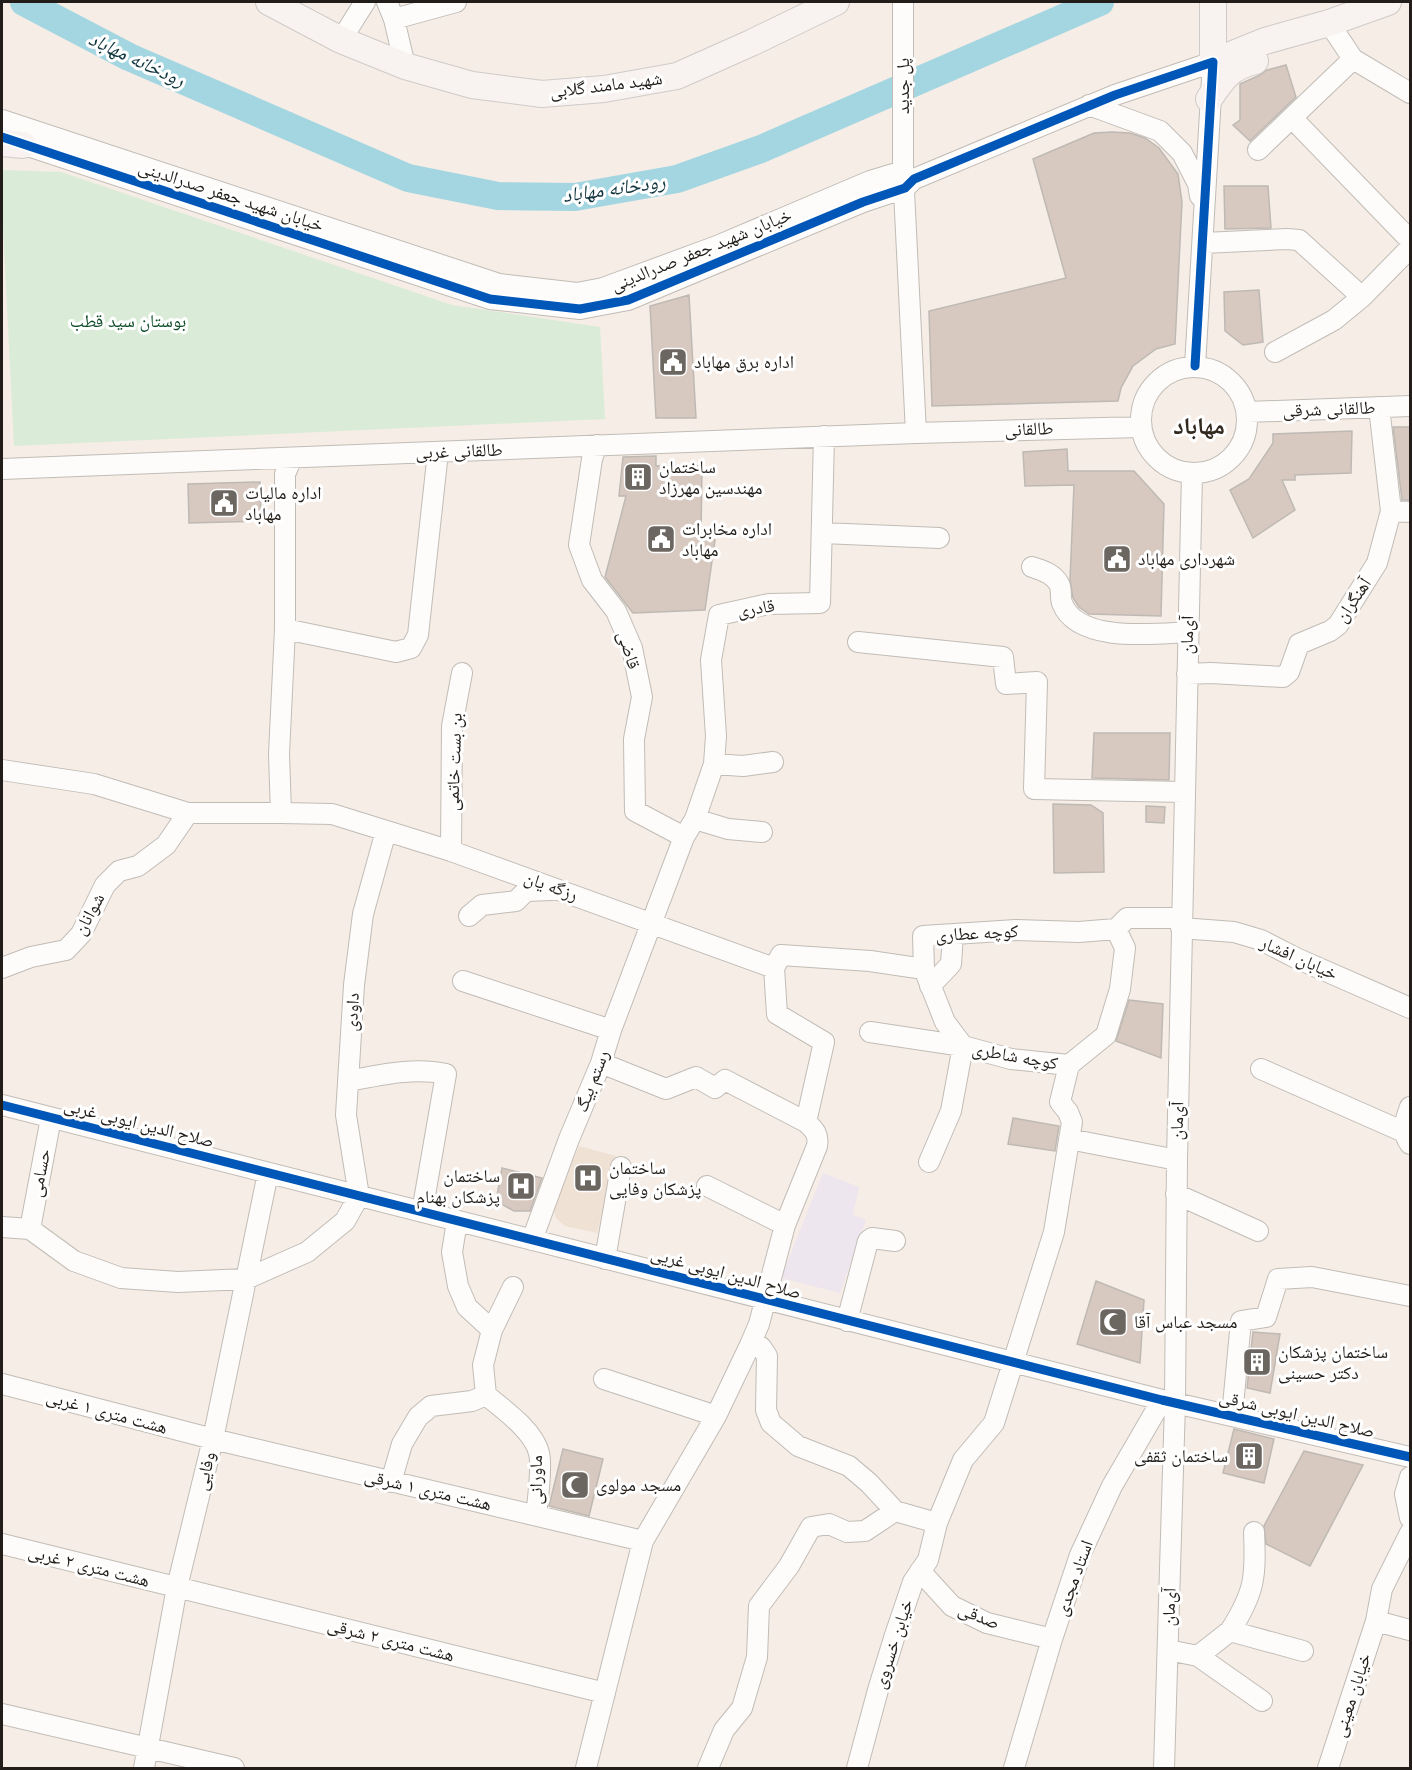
<svg xmlns="http://www.w3.org/2000/svg" width="1412" height="1770" viewBox="0 0 1412 1770" font-family="'Nunito Sans','Noto Naskh Arabic',sans-serif">
<rect width="100%" height="100%" fill="#f5ede6"/>
<path fill="#efe1d4" d="M579,1146L616,1156L597,1233L565,1226L556,1218L553,1209Z"/>
<path fill="#eee6ef" d="M823,1173L859,1187L853,1215L866,1220L840,1293L781,1278Z"/>
<path fill="#daecd8" d="M2,170L61,172L452,305L600,327L605,419L14,446L2,207Z"/>
<g fill="none" stroke-linecap="round" stroke-linejoin="round">
<path stroke="#a4d6e2" stroke-width="28" d="M24,2L129,57L408,178L498,196L575,197L677,179L761,149L1100,2"/>
</g>
<path fill="#d7c9c0" stroke="#bfb9b4" stroke-width="1.5" d="M1286,65L1296,97L1250,141L1233,125L1240,120V84L1260,75L1267,70Z
M1112,132L1130,133L1145,138L1159,148L1178,174L1182,202L1175,344L1156,349L1133,366L1121,388L1118,401L932,406L929,311L1066,278L1033,159L1094,133Z
M1224,186H1268L1271,228L1225,229Z
M1259,290L1263,342L1243,345L1225,331L1224,292Z
M689,295L696,418H656L650,306Z
M1393,427H1410V500H1402Z
M1352,431L1351,473L1295,475V480H1282L1295,510L1253,538L1230,490L1249,479L1273,443V434Z
M1067,449L1068,471H1134L1164,504L1161,616L1089,614L1079,607L1073,598L1070,580L1074,485L1025,486L1023,452Z
M656,456V466L702,465L701,538L715,540L705,610L633,613L605,577L626,496H619L623,457Z
M260,482L261,521L189,523L188,484Z
M1094,733H1170L1169,780L1092,778Z
M1053,804L1091,805L1103,813L1104,872L1054,873Z
M1146,806L1165,807L1164,823L1146,822Z
M1129,1000L1163,1004L1161,1058L1116,1041Z
M1013,1118L1059,1126L1055,1151L1008,1144Z
M502,1168L542,1178L530,1211H514L496,1201Z
M1096,1281L1144,1300L1140,1363L1077,1344Z
M1253,1332L1280,1334L1270,1393L1247,1388Z
M1234,1429L1274,1439L1264,1483L1223,1473Z
M563,1449L603,1459L589,1516L549,1506Z
M1304,1451L1363,1465L1310,1566L1266,1544L1264,1526Z"/>
<g fill="none" stroke-linecap="round" stroke-linejoin="round">
<g stroke="#c1bcb6" stroke-width="22">
<path id="minor" d="M387,2L394,19L405,66
M903,2V171L916,433
M394,19L456,2
M1329,23L1353,59L1410,93
M341,40L365,2
M1089,105L1160,131L1182,153L1198,184L1200,196
M1292,118L1410,240
M2,120L499,284L577,293L603,288L717,246L870,181L903,171
M10,140L490,299L580,309L628,300L863,202L905,188L914,179L1115,95L1213,62L1195,366
M1258,150L1353,59
M1204,243L1287,239L1299,240L1362,297
M1275,352L1334,320L1362,297L1410,248
M1141 420a53 53 0 1 1 106 0a53 53 0 1 1-106 0Z
M1248,412L1410,406
M597,445L592,459L579,545L592,580L616,611L632,648L642,697L634,739L635,811L684,837
M2,469L916,433L1141,427
M1391,511L1410,512
M823,533L939,538
M1032,567C1042,570 1054,574 1059,584C1062,589 1060,597 1062,603C1077,643 1153,634 1187,632
M285,629L396,652L411,648L418,635L438,452
M858,642L1003,657L1006,684L1037,682L1034,789L1184,792
M1187,674L1211,673L1283,677L1289,672L1299,644L1330,631L1338,625L1377,563L1391,511L1379,407
M714,764L743,766L773,762
M2,770L94,784L188,813H281L279,754L285,629V474L292,458
M281,813L332,814L451,851L774,968L777,1014L824,1042L806,1122L725,1080L715,1088L696,1077L666,1089L601,1063
M695,819L728,829L762,832
M451,851L452,726L462,673
M469,916L482,905L516,901L526,891L551,890
M1181,928L1234,932L1261,940L1296,958L1410,1008
M2,968L31,957L66,950L81,934L105,885L119,871L138,866L166,845L188,813
M774,968L781,955L870,961L924,969L923,936L1016,930L1079,932L1116,929L1127,918H1182
M924,969L945,1022L963,1046L1011,1059L1069,1065L1106,1035L1120,989L1125,948L1116,929
M463,981L611,1030
M930,986L951,964L953,934
M870,1032L963,1046L951,1111L929,1162
M1261,1069L1404,1132
M348,1081C381,1075 413,1067 446,1074L422,1212
M2,1105L1162,1400L1410,1457
M1410,1107C1405,1121 1401,1131 1410,1144
M1069,1139L1177,1160
M707,1186L785,1225
M1176,1194L1258,1231
M457,1221L452,1252L458,1286L467,1307L492,1330L483,1365L486,1395
M2,1227L30,1229L74,1261L121,1278L178,1282L246,1279L307,1252L345,1221L359,1196L346,1115L354,985L363,914L386,831
M30,1229L51,1118
M532,1240L569,1139L601,1063L611,1030L684,837L695,819L714,764L716,736L711,660L719,615L769,604L820,603L824,436
M605,1259L621,1167
M847,1321L868,1241L872,1238L895,1241
M492,1330L513,1287
M750,1345L761,1347L767,1356L766,1410L771,1423L798,1446L849,1466L869,1483L895,1511L937,1523L963,1460L994,1423L1054,1232L1072,1122L1068,1112L1060,1102L1069,1065
M604,1379L716,1416
M2,1384L213,1439L643,1541
M1232,1416L1241,1321L1266,1317L1278,1279L1312,1277L1410,1296
M1410,1477L1405,1494L1410,1518
M391,1482L402,1444L418,1417L431,1406L472,1401L486,1395C503,1409 534,1431 539,1453C542,1466 538,1501 536,1514
M2,1544L605,1693
M920,1571L952,1606L987,1623L1052,1639
M1376,1621L1410,1630
M1230,1631C1255,1592 1256,1577 1254,1532
M1168,1650L1198,1656L1262,1701
M1198,1656L1230,1631L1303,1651
M2,1714L234,1768
M144,1768L177,1587L213,1439L268,1173
M586,1768L643,1541L716,1416L750,1345L759,1324L785,1225L817,1146C819,1135 815,1130 806,1122
M708,1768L724,1730L742,1708L757,1657L759,1606L789,1566L811,1527L829,1524L847,1532L865,1531L895,1511
M857,1768L878,1690L895,1635L913,1582L928,1560L937,1523
M1014,1768L1052,1639L1080,1555L1112,1486L1162,1400
M1164,1768L1175,1403L1177,1160L1192,473
M1328,1768L1376,1621L1382,1589L1410,1533"/>
</g>
<g stroke="#cfcbc8" stroke-width="28">
<path id="major" d="M269,2L341,40L405,66L472,85L542,94L604,89L677,76L751,43L836,2
M1213,2V62L1265,41L1329,23L1388,2
M1209,99C1223,78 1230,67 1255,61
M2,143L23,145"/>
</g>
<use href="#minor" stroke="#fefcfb" stroke-width="20"/>
<use href="#major" stroke="#f8f2f1" stroke-width="26"/>
<g stroke="#fff" stroke-width="13">
<path id="cycleway" d="M2,137L490,299L580,309L628,300L863,202L905,188L914,179L1115,95L1213,62L1195,366
M2,1105L1162,1400L1410,1457"/>
</g>
<use href="#cycleway" stroke="#0057b8" stroke-width="9"/>
</g>
<defs>
<g id="civic-square" transform="scale(1.5)"><rect x="-9" y="-9" width="18" height="18" rx="4" fill="#6c6660" stroke="#fff"/><path d="M-.6-6.5H3V-4.5H.6V-3L4-1V1h2V6H-6V1h2V-1L-.6-3ZM-1.2 2.5V6h2.4V2.5Z" fill="#fff"/></g>
<g id="building-square" transform="scale(1.5)"><rect x="-9" y="-9" width="18" height="18" rx="4" fill="#6c6660" stroke="#fff"/><path d="M-4-6H4V6H1V3H-1V6H-4ZM-2.5-4.3h1.7v1.8h-1.7ZM.8-4.3h1.7v1.8H.8ZM-2.5-1h1.7V.8h-1.7ZM.8-1h1.7V.8H.8Z" fill="#fff"/></g>
<g id="hospital-square" transform="scale(1.5)"><rect x="-9" y="-9" width="18" height="18" rx="4" fill="#6c6660" stroke="#fff"/><path d="M-5-5h3v3.5h4V-5h3V5h-3V1.5h-4V5h-3Z" fill="#fff"/></g>
<g id="mosque-square" transform="scale(1.5)"><rect x="-9" y="-9" width="18" height="18" rx="4" fill="#6c6660" stroke="#fff"/><path d="M3.5-4.9A6 6 0 1 0 3.5 4.9A5 5 0 1 1 3.5-4.9Z" fill="#fff"/></g>
</defs>
<g fill-rule="evenodd">
<use href="#civic-square" x="673" y="362"/>
<use href="#building-square" x="638" y="477"/>
<use href="#civic-square" x="224" y="503"/>
<use href="#civic-square" x="661" y="539"/>
<use href="#civic-square" x="1117" y="559"/>
<use href="#hospital-square" x="588" y="1178"/>
<use href="#hospital-square" x="521" y="1186"/>
<use href="#mosque-square" x="1113" y="1322"/>
<use href="#building-square" x="1257" y="1362"/>
<use href="#building-square" x="1249" y="1456"/>
<use href="#mosque-square" x="575" y="1485"/>
</g>
<g text-anchor="middle" stroke-width="6" stroke-linejoin="round" paint-order="stroke">
<g font-size="18" fill="#221d18" stroke="#fff">
<text transform="translate(606 85) rotate(-7)" y="6">شهید مامند گلابی</text>
<text transform="translate(903 86) rotate(-90)" y="6">پل جدید</text>
<text transform="translate(231 196) rotate(18)" y="6">خیابان شهید جعفر صدرالدینی</text>
<text transform="translate(701 250) rotate(-22)" y="6">خیابان شهید جعفر صدرالدینی</text>
<text transform="translate(1329 409) rotate(-2)" y="6">طالقانی شرقی</text>
<text transform="translate(1029 429) rotate(-2)" y="6">طالقانی</text>
<text transform="translate(459 451) rotate(-2)" y="6">طالقانی غربی</text>
<text transform="translate(1353 600) rotate(-56)" y="6">آهنگران</text>
<text transform="translate(756 608) rotate(-9)" y="6">قادری</text>
<text transform="translate(1187 635) rotate(-89)" y="6">آی‌مان</text>
<text transform="translate(629 650) rotate(73)" y="6">قاضی</text>
<text transform="translate(454 762) rotate(-88)" y="6">بن بست خاتمی</text>
<text transform="translate(551 886) rotate(20)" y="6">رزگه یان</text>
<text transform="translate(89 914) rotate(-61)" y="6">شوانان</text>
<text transform="translate(977 933) rotate(-3)" y="6">کوچه عطاری</text>
<text transform="translate(1299 958) rotate(24)" y="6">خیابان افشار</text>
<text transform="translate(352 1012) rotate(-87)" y="6">داودی</text>
<text transform="translate(1015 1056) rotate(10)" y="6">کوچه شاطری</text>
<text transform="translate(592 1081) rotate(-69)" y="6">رستم بیگ</text>
<text transform="translate(1177 1121) rotate(-89)" y="6">آی‌مان</text>
<text transform="translate(139 1123) rotate(14)" y="6">صلاح الدین ایوبی غربی</text>
<text transform="translate(40 1173) rotate(-79)" y="6">حسامی</text>
<text transform="translate(726 1273) rotate(15)" y="6">صلاح الدین ایوبی غریی</text>
<text transform="translate(107 1412) rotate(15)" y="6">هشت متری ۱ غربی</text>
<text transform="translate(1297 1414) rotate(13)" y="6">صلاح الدین ایوبی شرقی</text>
<text transform="translate(205 1471) rotate(-77)" y="6">وفایی</text>
<text transform="translate(536 1480) rotate(-90)" y="6">ماورانی</text>
<text transform="translate(428 1490) rotate(13)" y="6">هشت متری ۱ شرقی</text>
<text transform="translate(89 1566) rotate(14)" y="6">هشت متری ۲ غربی</text>
<text transform="translate(1074 1578) rotate(-70)" y="6">استاد مجدی</text>
<text transform="translate(1169 1607) rotate(-88)" y="6">آی‌مان</text>
<text transform="translate(979 1616) rotate(22)" y="6">صدقی</text>
<text transform="translate(391 1640) rotate(14)" y="6">هشت متری ۲ شرقی</text>
<text transform="translate(893 1644) rotate(-72)" y="6">خیابن خسروی</text>
<text transform="translate(1352 1695) rotate(-72)" y="6">خیابان معینی</text>
</g>
<g font-size="18" fill="#0c4a26" stroke="#fff">
<text x="128" y="327">بوستان سید قطب</text>
</g>
<g font-size="18" fill="#221d18" stroke="#fff" text-anchor="start">
<text x="694" y="368">اداره برق مهاباد</text>
<text x="659" y="473">ساختمان<tspan x="659" dy="21">مهندسین مهرزاد</tspan></text>
<text x="245" y="499">اداره مالیات<tspan x="245" dy="21">مهاباد</tspan></text>
<text x="682" y="535">اداره مخابرات<tspan x="682" dy="21">مهاباد</tspan></text>
<text x="1138" y="565">شهرداری مهاباد</text>
<text x="609" y="1174">ساختمان<tspan x="609" dy="21">پزشکان وفایی</tspan></text>
<text x="500" y="1182" text-anchor="end">ساختمان<tspan x="500" dy="21">پزشکان بهنام</tspan></text>
<text x="1134" y="1328">مسجد عباس آقا</text>
<text x="1278" y="1358">ساختمان پزشکان<tspan x="1278" dy="21">دکتر حسینی</tspan></text>
<text x="1228" y="1462" text-anchor="end">ساختمان ثقفی</text>
<text x="596" y="1491">مسجد مولوی</text>
</g>
<g font-size="20" font-style="italic" fill="#12363f" stroke="#fff">
<text transform="translate(137 59) rotate(25)" y="7">رودخانه مهاباد</text>
<text transform="translate(614 188) rotate(-8)" y="7">رودخانه مهاباد</text>
</g>
<g font-size="24" font-weight="bold" fill="#33291f" stroke="#fff">
<text x="1199" y="434">مهاباد</text>
</g>
</g>
<rect width="1412" height="1770" fill="none" stroke="#221d18" stroke-width="6"/>
</svg>
